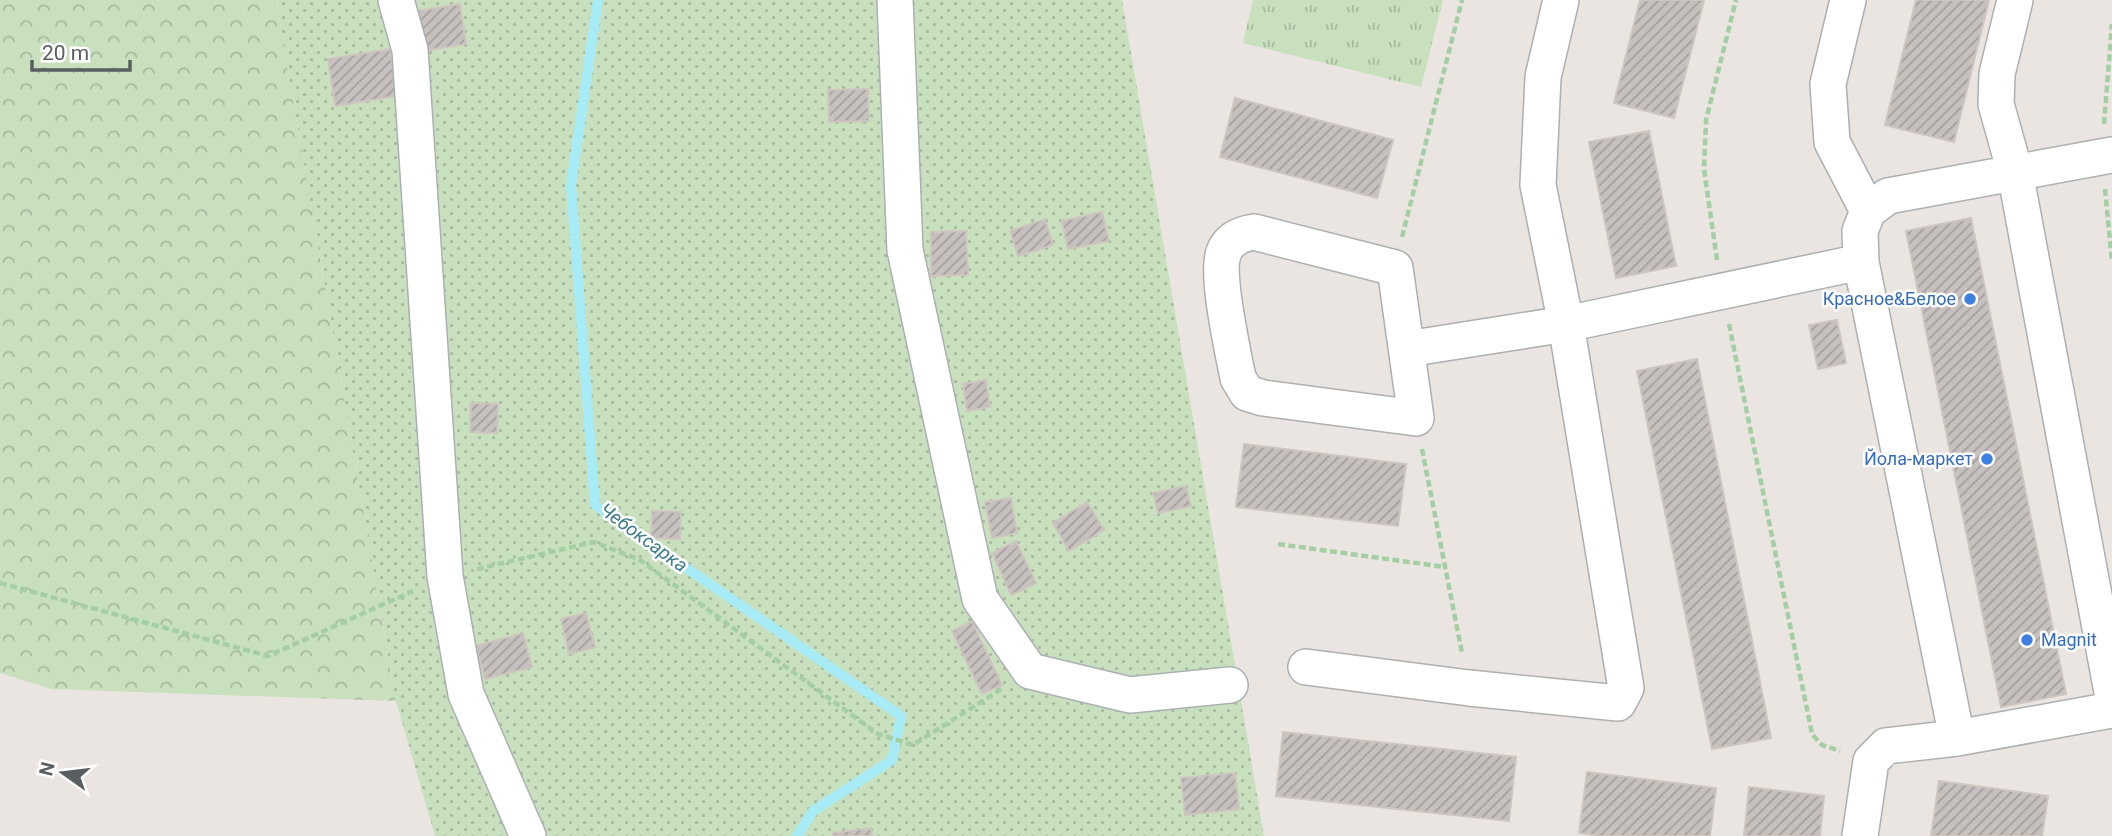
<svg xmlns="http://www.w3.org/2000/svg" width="2112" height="836" viewBox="0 0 2112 836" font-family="Roboto,sans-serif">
<defs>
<pattern id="forest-crowns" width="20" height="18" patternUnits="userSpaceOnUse" patternTransform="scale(1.75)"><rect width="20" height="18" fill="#c9e0bf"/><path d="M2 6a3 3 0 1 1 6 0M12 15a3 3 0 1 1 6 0" fill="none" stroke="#a6b99f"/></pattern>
<pattern id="park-tufts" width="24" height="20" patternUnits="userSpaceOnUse" patternTransform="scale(1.75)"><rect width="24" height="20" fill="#c9e0bf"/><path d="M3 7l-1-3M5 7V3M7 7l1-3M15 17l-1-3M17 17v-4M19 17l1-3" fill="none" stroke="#a6b99f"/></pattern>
<pattern id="garden-dots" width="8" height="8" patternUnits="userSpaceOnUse" patternTransform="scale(1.75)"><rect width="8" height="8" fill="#c9e0bf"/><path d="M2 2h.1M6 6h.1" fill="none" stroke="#a6b99f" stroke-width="1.8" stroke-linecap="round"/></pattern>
<pattern id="building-hatch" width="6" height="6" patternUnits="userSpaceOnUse" patternTransform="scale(1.75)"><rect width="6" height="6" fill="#c6c0be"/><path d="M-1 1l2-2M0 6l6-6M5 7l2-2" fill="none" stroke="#a49f9e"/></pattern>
</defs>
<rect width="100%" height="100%" fill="#eae5e0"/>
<path fill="url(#forest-crowns)" d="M0,0H276L396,701L51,689L0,673Z"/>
<path fill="url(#park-tufts)" d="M1253,0H1443L1421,87L1243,43Z"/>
<path fill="url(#garden-dots)" d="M276,0H1122L1264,836H435L396,701Z"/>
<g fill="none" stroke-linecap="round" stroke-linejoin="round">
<path stroke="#a6ebf5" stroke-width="10" d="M598,0L571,185L595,505L901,716L892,760L813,811L797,836"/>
</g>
<path fill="url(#building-hatch)" stroke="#cec5bf" stroke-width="2" d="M1640,0H1704L1674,118L1614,103Z
M1916,0H1989L1954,142L1885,125Z
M460,4L466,44L423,51L417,11Z
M390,49L397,96L335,106L328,59Z
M868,89L869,121L829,122L828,90Z
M1235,98L1393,140L1377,198L1220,157Z
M1649,131L1676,266L1616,278L1589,142Z
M1102,212L1109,241L1068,249L1062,221Z
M1971,218L2066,694L2001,707L1906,231Z
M1045,219L1053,245L1018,256L1010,231Z
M966,231L968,275L931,276V232Z
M1837,320L1846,363L1818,369L1809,325Z
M1697,359L1771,738L1712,749L1637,371Z
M986,380L990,407L967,411L963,384Z
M471,403L498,404L497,433L470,432Z
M1244,444L1406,464L1398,526L1236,507Z
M1186,486L1191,506L1158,513L1153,493Z
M1011,498L1017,533L992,538L985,502Z
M1087,502L1104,530L1069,551L1053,523Z
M652,511L681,512L680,539L651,538Z
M1016,541L1036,583L1011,595L992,553Z
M586,613L595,647L569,654L561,619Z
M972,621L1002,685L982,694L952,631Z
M523,633L532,667L485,679L476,646Z
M1283,732L1516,757L1509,821L1276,796Z
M1587,772L1716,788L1710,836H1600L1579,833Z
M1235,773L1239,809L1185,815L1181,778Z
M1939,781L2048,796L2042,836H1931Z
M1749,787L1824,796L1820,836H1744Z
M871,828L872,836H833V833Z"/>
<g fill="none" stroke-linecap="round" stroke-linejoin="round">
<g stroke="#acb0b2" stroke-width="38">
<path id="minor" d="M396,0L410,50L445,576L466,694L528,836
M895,0L905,250L980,599L1030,671L1130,695L1230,685
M1848,0L1828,84L1832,142L1868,211
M2015,0L1997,74L1996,104L2015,172L2112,692
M1254,232L1395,268L1416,418L1263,398L1247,393L1238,378C1233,352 1215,272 1224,252C1229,239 1241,234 1254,232Z
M1861,262L1957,738L2112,710
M1407,349L1566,324L1861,262L1860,231L1868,211L1888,196L2112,155
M1306,667L1469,688L1618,703L1626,688L1566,324L1538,185L1543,77L1561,0
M1860,836L1871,761L1886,746L1957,738"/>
</g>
<path stroke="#a4cea3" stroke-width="4.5" stroke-dasharray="7 3.5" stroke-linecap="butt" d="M2104,124L2112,24
M2105,189L2112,262
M1402,237L1462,0
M1717,260L1704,169L1706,120L1736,0
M1729,324L1812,734L1822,745L1840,751
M1422,449L1462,653
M1278,544L1445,567
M477,569L594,542L640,560L878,734L913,745L1003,688
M0,583L268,656L413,591"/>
<use href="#minor" stroke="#fff" stroke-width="35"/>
</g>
<g fill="#3f7fe0" stroke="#fff" stroke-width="2.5">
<circle cx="1970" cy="299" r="7"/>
<circle cx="1987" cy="459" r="7"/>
<circle cx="2027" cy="640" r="7"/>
</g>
<g text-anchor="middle" stroke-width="5" stroke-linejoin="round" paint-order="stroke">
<g font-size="18" fill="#366cbe" stroke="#fff" text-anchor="end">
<text x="1956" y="305">Красное&amp;Белое</text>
<text x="1973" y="465">Йола-маркет</text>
<text x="2041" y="646" text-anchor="start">Magnit</text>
</g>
<g font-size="19" font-style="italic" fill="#3d7c8b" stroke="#fff">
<text transform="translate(644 537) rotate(36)" y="7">Чебоксарка</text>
</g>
</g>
<g transform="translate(63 773) rotate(284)" stroke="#ffffff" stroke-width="5" paint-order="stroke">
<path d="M0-5L12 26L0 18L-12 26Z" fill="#595e60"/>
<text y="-10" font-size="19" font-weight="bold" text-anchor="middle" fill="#595e60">N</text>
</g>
<path d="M32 60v10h98v-10" fill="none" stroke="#595e60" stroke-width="3.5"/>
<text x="42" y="60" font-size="21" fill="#595e60" stroke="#ffffff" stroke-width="5" paint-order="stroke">20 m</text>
</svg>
